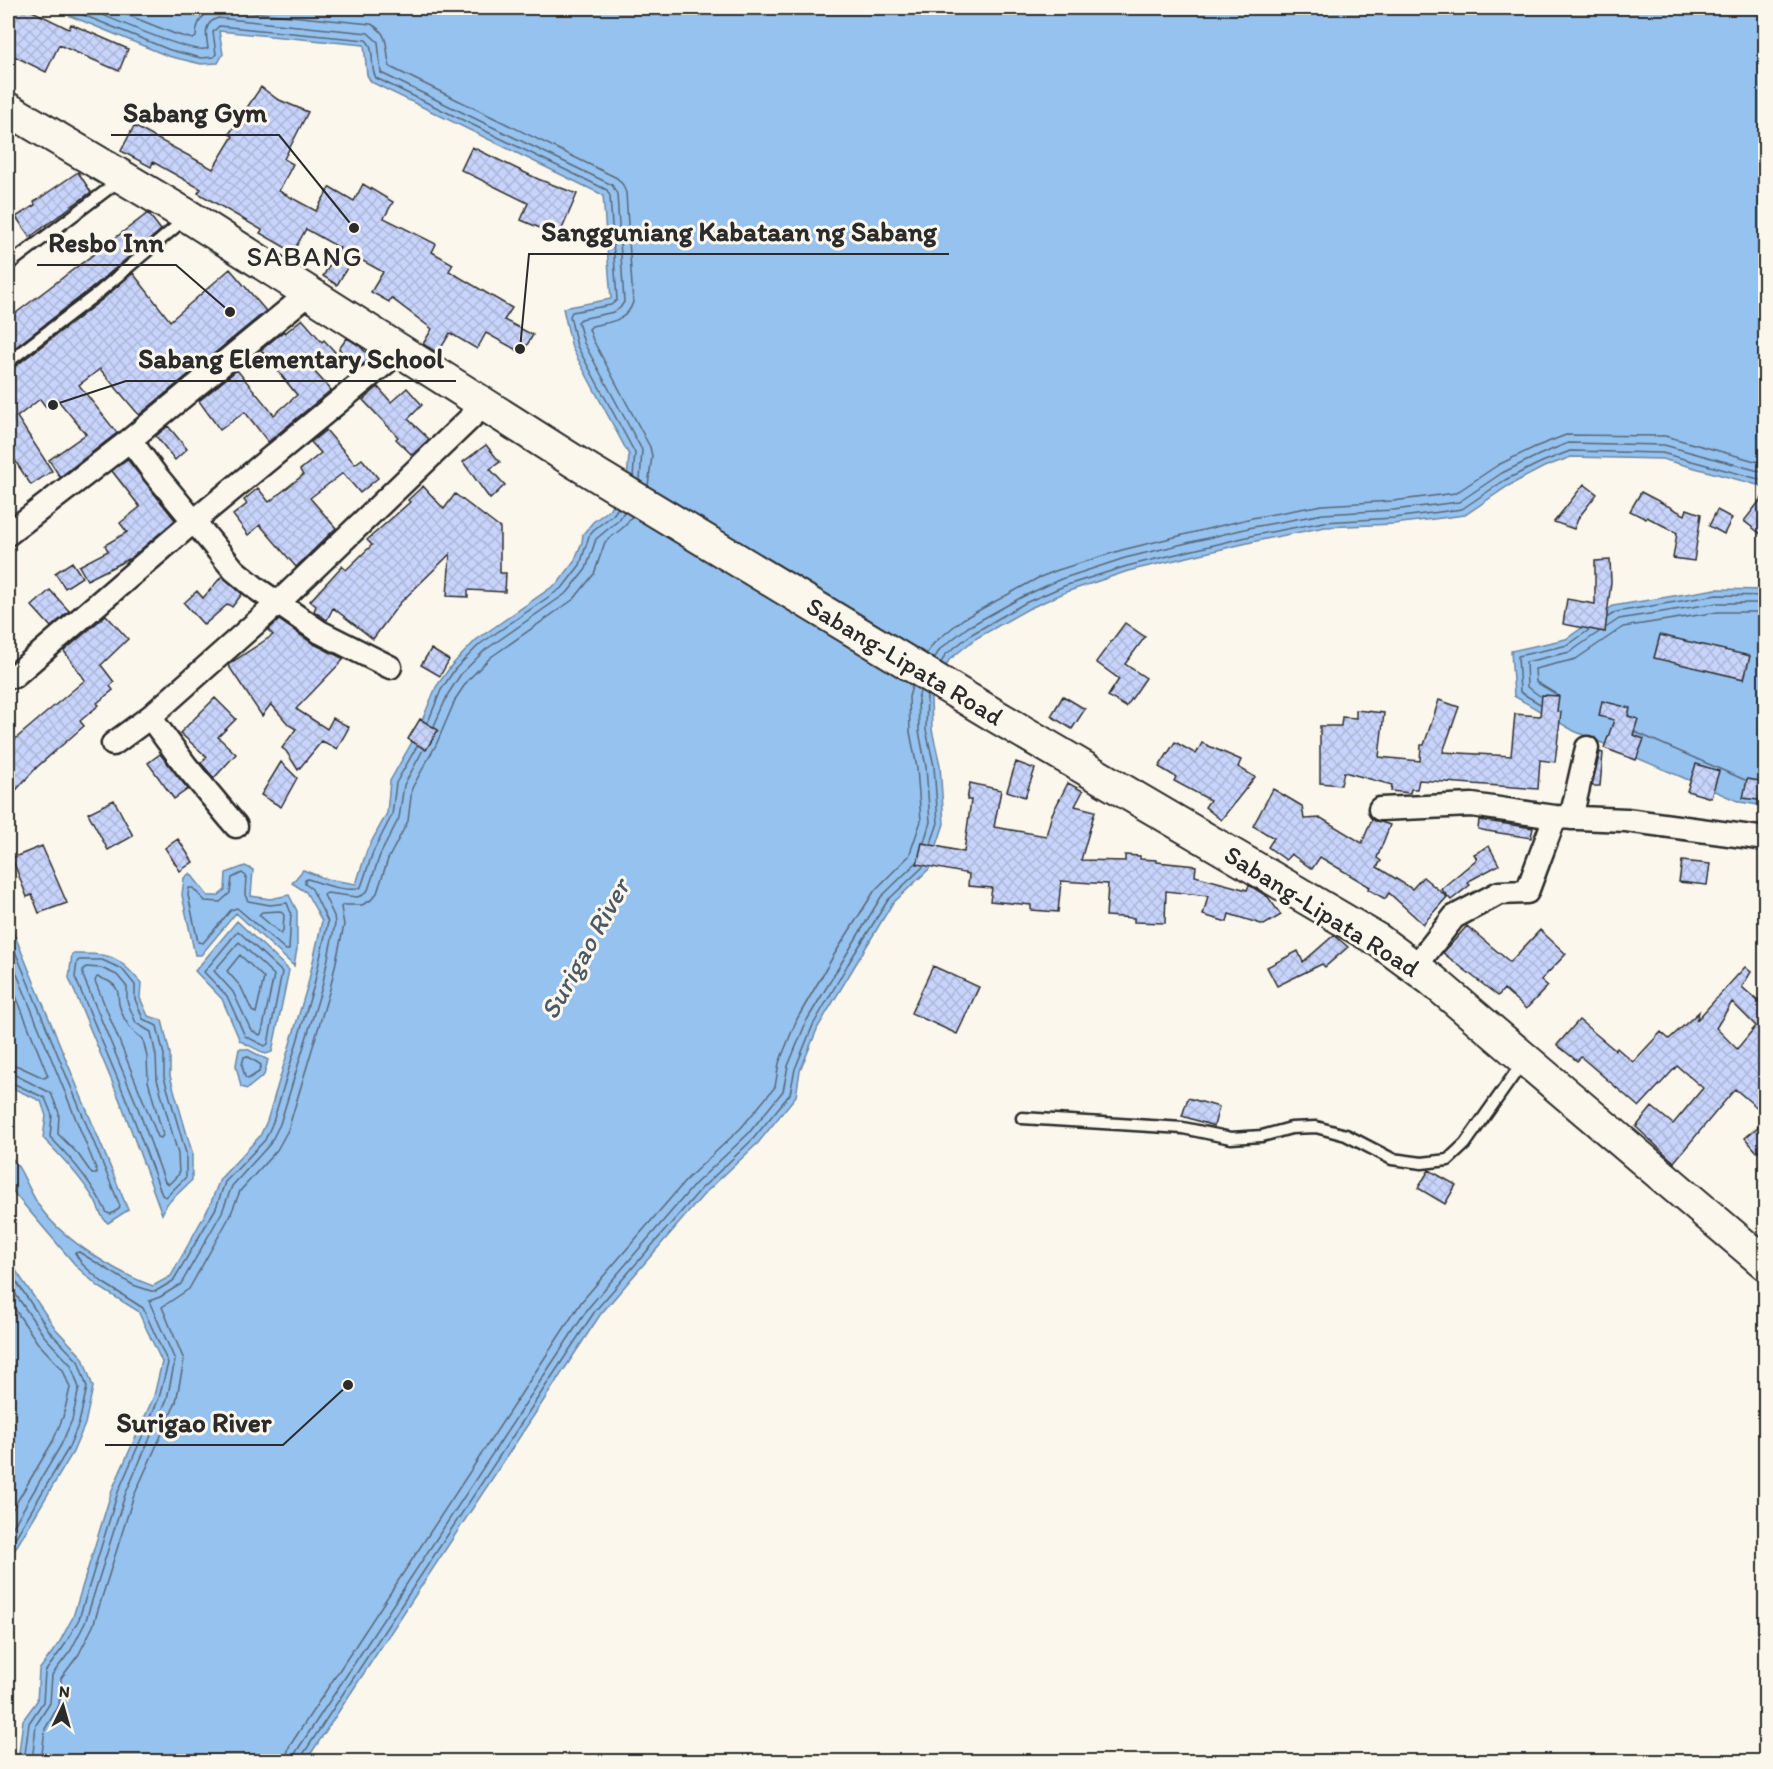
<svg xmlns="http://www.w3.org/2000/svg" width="1773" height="1769" viewBox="0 0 1773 1769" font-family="Itim,sans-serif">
<defs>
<pattern id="building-cross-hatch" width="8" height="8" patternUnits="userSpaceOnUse" patternTransform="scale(1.5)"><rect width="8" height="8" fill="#c8d4fb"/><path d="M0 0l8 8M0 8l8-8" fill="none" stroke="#acb6d7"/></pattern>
</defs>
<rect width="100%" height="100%" fill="#fbf7ec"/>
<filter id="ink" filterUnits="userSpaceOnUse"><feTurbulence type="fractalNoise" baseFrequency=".0167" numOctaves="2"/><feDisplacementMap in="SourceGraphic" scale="12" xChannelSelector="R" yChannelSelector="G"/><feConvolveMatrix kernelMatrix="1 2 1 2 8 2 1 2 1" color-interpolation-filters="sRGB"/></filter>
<g filter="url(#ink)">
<path fill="#96c2ef" stroke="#6b86a1" stroke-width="1.5" d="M51,8H1765V487L1662,459L1571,457L1544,467L1508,486L1465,515L1394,524L1325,527L1256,541L1128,571L1066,592L1028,609L975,639L949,660L931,699L932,730L940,765L944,824L929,869L892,904L854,967L818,1027L800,1071L796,1096L758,1143L705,1193L600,1315L306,1761H18L23,1720L37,1701L39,1670L59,1643L73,1617L112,1490L154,1396L162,1362L138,1311L99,1287L78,1268L14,1193L8,1181V1154C23,1168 29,1193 42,1210C65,1241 117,1273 153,1286L171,1276L210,1205L220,1179L260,1136L267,1121L308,984L322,921L306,892L292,883L303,870L326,879L356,884L367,850L387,813L390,781L416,735L436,687L451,666L476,640L559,582L574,562L582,542L583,534L593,522L609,510L627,479L629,455L572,348L563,308L611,299L603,195L371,82L367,75L364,45L219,31L223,54L218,63L201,64L168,56Z
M1716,589L1765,590V806L1740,802L1574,731L1514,696L1511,651L1566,639L1613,606Z
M245,866L253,870L251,896L270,899L289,895L297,911V949L294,966L236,913L201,955H195L182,895L184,878L190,873L208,896H218L225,890L226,873Z
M8,919L128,1210L108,1223C100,1218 99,1207 94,1199C80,1176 62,1157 43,1138L46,1116L41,1101L8,1086Z
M237,921L289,970L272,1052L266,1054L240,1041L222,999L195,971Z
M72,954C109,954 116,953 141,983L140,998L148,1016L162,1020L170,1054V1076L192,1152V1180L167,1204L162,1214L123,1108L69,978Z
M239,1049H247L268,1060L264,1075L247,1089L241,1087L236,1065Z
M8,1259L55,1328L83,1358L93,1387L85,1424L73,1452L8,1561Z"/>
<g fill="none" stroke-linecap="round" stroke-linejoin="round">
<path stroke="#566779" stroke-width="1.5" d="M66,8L170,50L201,58L214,57L216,54L213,32L219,26L366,40C376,49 369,67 376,78L607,190L610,196L617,300L611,305L572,312L570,316L577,346L635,453L633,477
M86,8C104,15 196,57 208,48C206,35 203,23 218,18L368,33L378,42L381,73L612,185L617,194L624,302L620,308L614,312L581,319L578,322L584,343L642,450L640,481
M110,8L175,34L193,39L196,37C196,22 204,12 219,9L371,24C391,34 385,51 390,67L617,178L623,185L626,193L633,302C627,322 609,322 592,326L589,329L593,340L650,447L652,456L648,486
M1608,617L1616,612L1717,595L1766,596
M1607,627L1619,619L1717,603H1766
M926,654L934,643L963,619L1038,578L1058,570L1122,550L1252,518L1322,505L1393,501L1456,493L1498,465L1535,447L1566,435L1665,436L1766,464
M934,659L940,649L968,627L1022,597L1061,579L1125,558L1253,527L1323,514L1393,510L1459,502L1502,473L1539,455L1568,443L1664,445L1766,473
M941,663L945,655L972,634L1025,603L1064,586L1127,566L1255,535L1324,522L1394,518L1462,509L1505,480L1542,462L1570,451L1662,453L1766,481
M920,691L918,699L919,731L926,767L930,822L924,842
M927,694L926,730L934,766L938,823L931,843
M1556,694L1536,682L1535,669L1576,659L1623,627L1718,612H1766
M1540,696L1527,687L1526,662L1570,652L1599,632
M1540,704L1520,692L1518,656L1568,645L1589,630
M428,722L441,690L455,669L480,644L563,587L580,565L589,536L597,527L613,515L618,508
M434,726L448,694L461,674L485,650L568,592L586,569L596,539L619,520L624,512
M1635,732L1745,780
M242,873L246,876L245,895L248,901L270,905L287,903L291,913L289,950H286L237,908L231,910L203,943L198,942L188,895L189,888H193L205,901L220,902L230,893L232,878Z
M280,911L284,915L283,931L281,934L259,915L262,912Z
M238,931L282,972L268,1044L265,1046L245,1036L227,996L204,972Z
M8,934L120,1206L119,1209L111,1214L107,1213C93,1184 73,1160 50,1137L52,1115L45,1098L8,1081
M239,942L274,975L262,1032L260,1035L251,1030L233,992L214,971Z
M8,952L97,1171V1174H92L78,1154L58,1134L59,1113L51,1093L15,1075L8,1074
M240,955L264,978L256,1013L252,1011L241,987L227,971Z
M79,960H102L122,969L135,985V999L143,1019L157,1026L164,1055V1077L186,1153V1177L166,1197L162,1195L129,1106L75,977L77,962Z
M86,967L101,968L117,975L127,987V1001L136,1023L151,1032L156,1056L157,1079L178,1154L179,1174L169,1184L165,1182L136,1103L83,976V970Z
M8,976L48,1076L44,1078L18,1066L8,1065
M97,977C104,979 114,982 117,990C119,994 118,1000 119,1004C123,1020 130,1031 143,1039L147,1057L148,1081L163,1135L161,1138L158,1137L95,981Z
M247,1056L261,1065L259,1072L248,1079L245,1077L242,1065L244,1057Z
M8,1269L50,1332L78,1361L87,1387L79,1423L68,1449L8,1550
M8,1283L44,1336L71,1365L79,1388L72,1420L61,1445L8,1535
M8,1299L37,1342L63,1370L70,1388L63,1417L53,1441L8,1517
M24,1762L29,1723L43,1702L45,1672L64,1646L79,1619L118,1492L159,1398L168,1363L143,1308L102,1282L82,1264L75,1253L79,1252L133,1285L151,1291H156L173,1281L216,1208L225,1182L265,1140L273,1122L314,985L328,922L312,889L305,884V880L308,879C320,883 350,894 361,887L373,852L392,815L396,783L417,746
M32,1762L36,1725L50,1703L52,1675L71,1650L85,1623L125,1495L167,1399L175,1360L149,1301L160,1297L181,1284L222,1212L232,1186L270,1144L280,1124L322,987L335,924L334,916L324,895L327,893L357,897L363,895L368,890L380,855L399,818L404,785L423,750
M41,1762L45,1729L59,1705L61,1678L79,1654L93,1626L133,1498L176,1402L184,1360L162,1307L189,1289L230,1216L240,1191L277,1150L288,1130L330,989L344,925L341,907L343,905H362L371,900L377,893L388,859L408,821L412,788L436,745L456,698L468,680L491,657L574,599L594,574L605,542L625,526L632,516
M285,1762L289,1747L582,1301L688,1178L741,1128L775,1087L779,1063L797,1019L834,955L875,890L909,856L921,821L917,768L910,732L909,697L912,686
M294,1762L296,1752L589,1307L695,1184L748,1134L783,1091L788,1066L807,1020L881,897L916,863
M301,1762L302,1756L595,1311L701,1189L753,1139L790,1094L795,1069L813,1025L848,964L888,900L923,867"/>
</g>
<path fill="url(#building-cross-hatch)" stroke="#2b2b2b" stroke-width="1.5" fill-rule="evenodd" d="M8,8H26L69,29L71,24L128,49L119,71L59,45L46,72L8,53Z
M261,87L277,99L308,112L284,159L293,164L279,191L316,211L330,187L354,201L363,184L393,202L384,218L436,244L432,252L453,264L449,271L512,308L504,320L533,335L522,353L486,333L477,349L450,333L438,353L423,344L432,329L391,298L389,302L371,292L383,272L354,256L337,285L323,276L340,248L306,229L293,252L260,233L262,230L198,193L201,189L153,162L151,167L121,151L134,126L213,169L233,136L229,134Z
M472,147L538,179L577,194L559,236L521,220L528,203L461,170Z
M78,172L91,192L30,237L16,217L35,205L34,202Z
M148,213L161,230L93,287L8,353V319Z
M230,269L266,311L139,415L100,369L79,385L117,433L60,477L49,460L86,434L57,399L46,407L40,399L17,417L52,471L31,485L8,450V369L13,368L103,299L133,273L170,321Z
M302,319L322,342L324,340L335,352L314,371L331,390L268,442L245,412L220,430L199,401L237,370L274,415L297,395L261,350L284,331L285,333Z
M347,338L360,346L371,358L358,368L339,349Z
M378,387L391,402L407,388L422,405L408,419L429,439L412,455L396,439L398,437L363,400Z
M168,426L187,449L175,460L156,436Z
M326,430L355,464L362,459L378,478L360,493L343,473L310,498L336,528L296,567L260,525L248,535L233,515L247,504L244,500L258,488L269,502L303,475L300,470L321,453L311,442Z
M486,445L500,462L490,469L505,485L490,499L463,462Z
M127,459L175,520L131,558L87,580L79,566L108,551L105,545L127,532L120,523L140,507L112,471Z
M1584,484L1597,494L1579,517L1574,529L1554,522Z
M423,486L444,509L455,494L500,528V573H506L505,592L468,590V597L447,596L450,554L400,603L373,639L333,608L327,620L314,611L316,606L310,601L342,566L346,570L372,545L367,540L410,502L408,500Z
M1641,492L1685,515L1687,509L1701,514L1694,561L1673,558L1677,533L1647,517L1646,519L1630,511Z
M1766,493V538L1744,521Z
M1717,510L1732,518L1724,534L1709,526Z
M1610,560L1611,582L1605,632L1563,624L1567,599L1595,604V561Z
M72,562L82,577L65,588L55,573Z
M222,576L242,594L232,607L228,604L204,625L184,603L197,591L203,598Z
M50,590L69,611L51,627L32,606Z
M106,615L128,639L101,665L114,682L110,686L113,690L97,703L99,705L80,721L84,726L37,767L8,799V745L85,680L64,651Z
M279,620L312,643L344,659L296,709L327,729L333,718L349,727L337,749L322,741L298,770L286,751L282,748L296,729L289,725L271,704L262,716L228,665L273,635L268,630Z
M1125,623L1145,637L1125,664L1146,678L1126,707L1108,696L1119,679L1096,662Z
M1660,635L1750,656L1744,679L1654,658Z
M431,649L449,660L440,676L421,665Z
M1542,695L1559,696L1557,711L1561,712L1555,762L1540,760L1538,789L1419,780L1417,789H1411L1410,793L1391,791L1392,785L1344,772L1341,785L1320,783V726H1341L1342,717L1356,718V710L1384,713L1379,757L1420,761L1421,745H1424L1439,700L1459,707L1443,752L1511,756L1515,714L1540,716Z
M1063,696L1085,709L1072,729L1051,716Z
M215,698L236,719L218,737L236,754L214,778L201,763L207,757L180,733Z
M1602,701L1630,708L1628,716L1638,719L1633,735L1644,739L1636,760L1604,748L1614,720L1599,716Z
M420,719L438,730L426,750L408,739Z
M1175,742L1196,754L1202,743L1241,760L1238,767L1255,777L1221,820L1205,807L1210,800L1174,781L1176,777L1159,767Z
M1600,752L1603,753L1600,786H1592Z
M160,754L188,789L174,799L148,763Z
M281,762L297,778L281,807L261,795Z
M1016,762L1035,769L1025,797L1007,791Z
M1696,764L1719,771L1711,798L1687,791Z
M1747,779L1766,782V801L1743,798Z
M970,783L1001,790L994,827L1046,836L1052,814L1068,783L1083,791L1075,806L1095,811L1081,860L1125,861V855L1140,856V859L1157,860V862L1196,866L1195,876L1247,890L1249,885L1268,897L1281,915L1264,925L1229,914L1227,922L1203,915L1208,896L1166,891L1165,923L1134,922V918L1106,916L1108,884L1061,881L1058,912L1031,910V905L990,901L992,888L968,886L969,874L917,864L922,843L964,852L971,800H967Z
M1273,789L1302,806L1304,819L1321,818L1362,843L1372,819L1390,825L1377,858L1381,861L1377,867L1412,889L1423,877L1447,897L1423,924L1389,893L1385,899L1368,889L1370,887L1320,857L1312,869L1291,854L1286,860L1268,847L1274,838L1253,826Z
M114,800L133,836L108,850L88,813Z
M1479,820L1533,828L1531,838L1487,831L1478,829Z
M178,839L193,862L180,871L165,848Z
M42,846L67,903L39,913L32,895L27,897L12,858Z
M1489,846L1499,865L1467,882L1470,885L1451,900L1441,889L1477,859L1474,854Z
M1682,861L1710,864L1707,885L1679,882Z
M1467,926L1510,962L1540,930L1566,954L1541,980L1548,986L1526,1009L1504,989L1498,996L1443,953Z
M1334,935L1348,947L1325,967L1322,964L1277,986L1267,967L1298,951L1303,962Z
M933,966L979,987L957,1034L911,1013Z
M1745,967L1751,972L1742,987L1766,1008V1115L1735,1089L1674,1162L1636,1127L1652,1107L1673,1124L1703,1088L1677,1066L1639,1107L1581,1057L1577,1061L1557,1045L1579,1020L1615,1050L1617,1048L1633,1062L1661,1032L1669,1039L1699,1012L1696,1021ZM1732,1002L1756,1026L1737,1049L1716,1028Z
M1188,1098L1219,1107L1214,1126L1182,1116Z
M1766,1120V1145L1757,1152L1745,1138Z
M1429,1170L1456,1185L1445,1204L1418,1188Z"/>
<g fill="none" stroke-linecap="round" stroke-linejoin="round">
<g stroke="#2b2b2b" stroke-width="15">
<path id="lane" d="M8,265L120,180
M8,362L98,293L185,219
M1022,1118L1183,1128L1231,1138L1262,1136L1291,1128L1316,1127L1346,1135L1392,1159L1422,1163L1448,1160L1465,1144L1523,1062"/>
</g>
<g stroke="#2b2b2b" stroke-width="27">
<path id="street" d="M130,440L155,474L234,570L257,589L320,632L390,667
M8,534L130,440L309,293
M14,676L194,521L401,350
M150,717L186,766L236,826
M113,744L150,717L277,604L485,404
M1380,809L1472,805L1555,817L1626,820L1766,839
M1571,818L1587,748
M1415,967L1454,917L1499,893L1527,892L1555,817"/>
</g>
<g stroke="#2b2b2b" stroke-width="36">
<path id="secondary" d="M8,109L188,216L572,460L994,715L1378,940L1432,980L1766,1264"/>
</g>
<use href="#lane" stroke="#fbf7ec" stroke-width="10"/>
<use href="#street" stroke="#fbf7ec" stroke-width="22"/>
<use href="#secondary" stroke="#fbf7ec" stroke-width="32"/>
</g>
</g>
<g text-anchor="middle" stroke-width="6" stroke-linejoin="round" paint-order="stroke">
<g font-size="26" fill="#2b2b2b" stroke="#fbf7ec">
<text transform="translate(905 661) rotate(31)" y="9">Sabang-Lipata Road</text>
<text transform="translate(1322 911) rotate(32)" y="9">Sabang-Lipata Road</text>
</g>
<g font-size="27" font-style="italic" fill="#4b5866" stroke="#fbf7ec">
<text transform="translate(585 949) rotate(-61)" y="9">Surigao River</text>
</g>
<g font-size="28" letter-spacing="1.5" fill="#2b2b2b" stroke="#fbf7ec">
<text x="305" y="266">SABANG</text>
</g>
</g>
<path fill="none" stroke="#2b2b2b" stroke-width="2" d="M354 228L279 135H111M520 349L529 254H949M230 312L176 265H37M53 405L126 381H456M348 1385L283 1445H105"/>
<g fill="#2b2b2b" stroke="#fbf7ec" stroke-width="2">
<circle cx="354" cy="228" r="6"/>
<circle cx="520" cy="349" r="6"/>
<circle cx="230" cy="312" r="6"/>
<circle cx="53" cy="405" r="6"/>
<circle cx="348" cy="1385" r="6"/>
</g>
<g font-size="27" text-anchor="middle" font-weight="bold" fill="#2b2b2b" stroke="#fbf7ec" stroke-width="6" stroke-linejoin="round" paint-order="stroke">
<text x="195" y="122">Sabang Gym</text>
<text x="739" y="241">Sangguniang Kabataan ng Sabang</text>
<text x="106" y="252">Resbo Inn</text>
<text x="291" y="368">Sabang Elementary School</text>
<text x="194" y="1432">Surigao River</text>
</g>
<rect width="1773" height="1769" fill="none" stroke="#fbf7ec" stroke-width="30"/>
<rect x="15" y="15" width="1743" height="1739" fill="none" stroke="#2b2b2b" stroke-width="2" filter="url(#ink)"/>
<g transform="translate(63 1706) rotate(5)" stroke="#fbf7ec" stroke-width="4.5" paint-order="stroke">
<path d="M0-4.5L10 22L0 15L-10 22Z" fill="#2b2b2b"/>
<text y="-9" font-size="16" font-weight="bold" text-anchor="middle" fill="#2b2b2b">N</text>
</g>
</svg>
